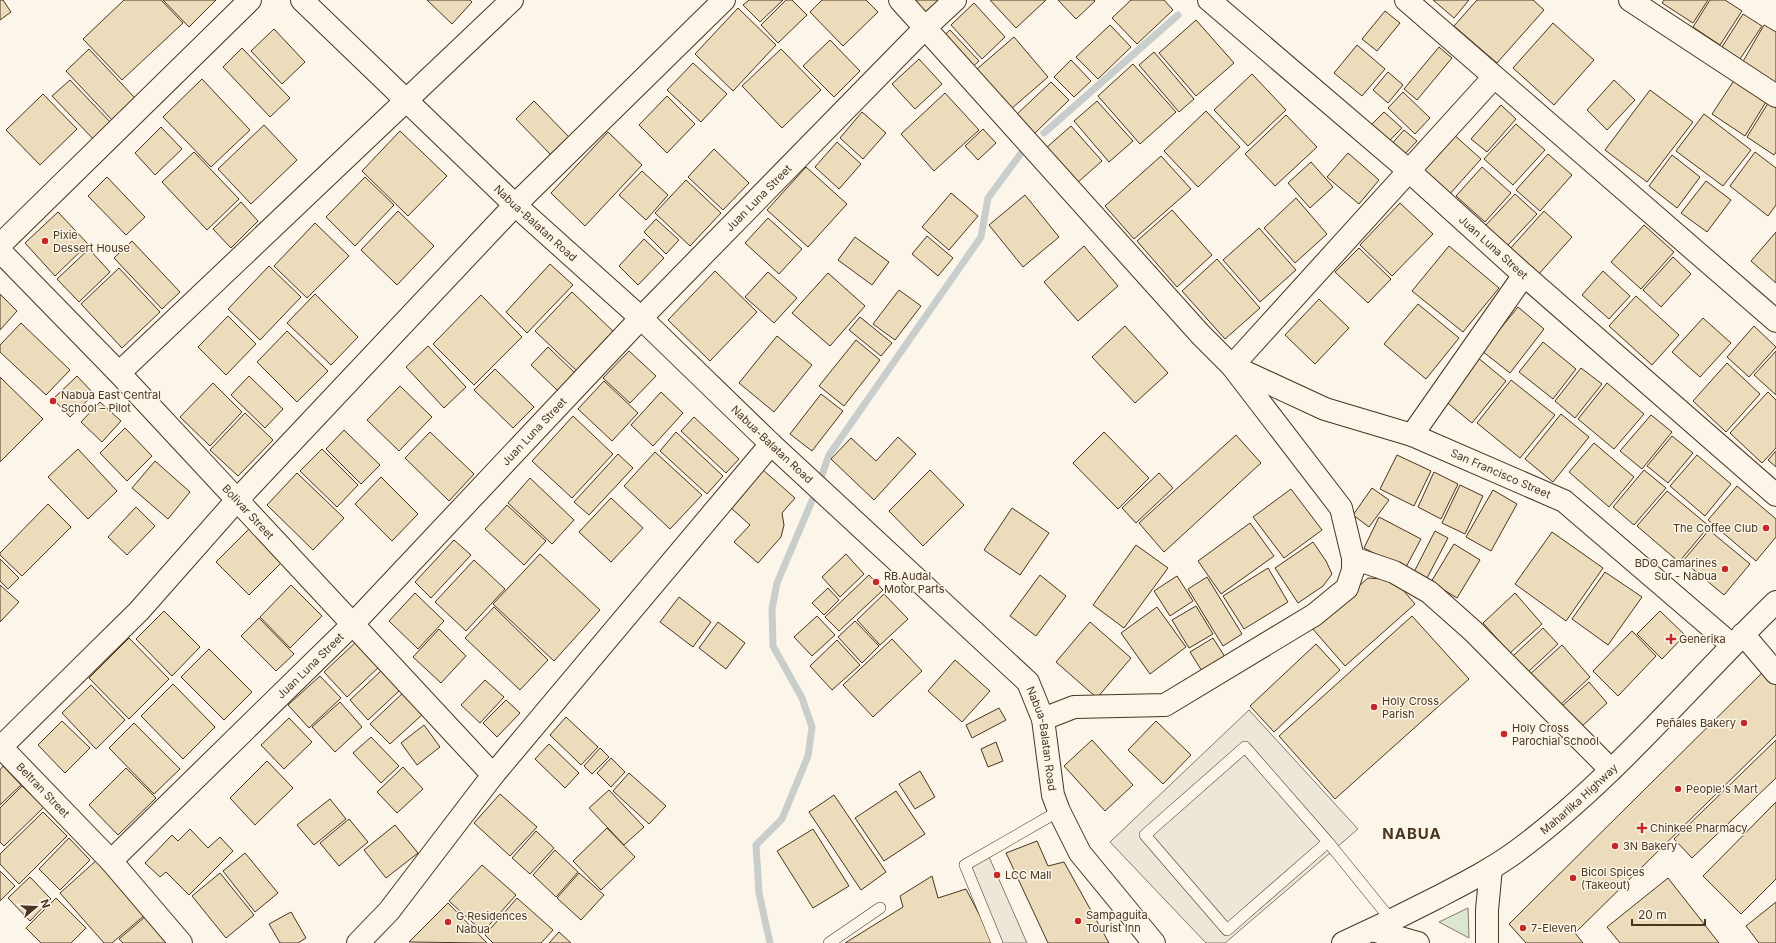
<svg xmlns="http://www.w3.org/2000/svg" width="1776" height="943" viewBox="0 0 1776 943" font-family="Inter,sans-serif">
<rect width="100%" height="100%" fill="#fbf6e9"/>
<path fill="#dce7d0" stroke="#887966" d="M1468,908L1469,938L1439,922Z"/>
<path fill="#ede7d9" stroke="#887966" d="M1249,710L1358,829L1225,943H1206L1110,842Z
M986,850L1027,943H995L962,863Z"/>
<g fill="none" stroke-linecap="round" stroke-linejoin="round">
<path stroke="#c9cecd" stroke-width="7" d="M1044,133L1178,15
M770,943L759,893L756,845L782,819L808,756L812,727L802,698L773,646L772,609L777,583L817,489L829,455L981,237L988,198L1022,152"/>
</g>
<path fill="#ecdcbc" stroke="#4a3520" d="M0,0H3L11,12L0,20Z
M124,0H161L183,23L122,80L83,39Z
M163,0H216L189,27Z
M427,0H470L472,2L452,24Z
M749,0H783L760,22L743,5Z
M786,0H792L807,15L778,43L761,25Z
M822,0H866L878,12L843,46L810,12Z
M914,0H943L927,14Z
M990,0H1046L1016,28Z
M1058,0H1094L1095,1L1076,19Z
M1131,0H1164L1173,10L1137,44L1112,18Z
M1433,0H1469L1454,18Z
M1477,0H1533L1544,10L1497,63L1454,26Z
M1664,0H1708L1693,23L1662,3Z
M1710,0H1725L1742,11L1720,45L1693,27Z
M974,3L1005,37L982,59L951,25Z
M738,8L776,45L733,91L695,54Z
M1385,11L1400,23L1377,51L1362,39Z
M1743,14L1762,26L1740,59L1722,47Z
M1196,20L1234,63L1196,96L1159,53Z
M1553,23L1594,60L1554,105L1513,68Z
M1110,25L1131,47L1098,79L1076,57Z
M1764,25L1776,32V85L1741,65Z
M274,29L305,62L282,84L251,51Z
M950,30L979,61L968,71L939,40Z
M1014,37L1048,77L1011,109L977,69Z
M830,40L860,71L834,97L803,66Z
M1357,45L1385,69L1362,96L1334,73Z
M1439,47L1452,58L1417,100L1404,89Z
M242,48L290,98L270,117L223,67Z
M89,49L135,98L112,120L66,71Z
M781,49L821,90L782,128L742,86Z
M1154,52L1194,99L1179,112L1139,65Z
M919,59L942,84L915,109L892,84Z
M1071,60L1091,81L1074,97L1054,77Z
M693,63L727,94L701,122L667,90Z
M1133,64L1176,112L1140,144L1098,96Z
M1388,72L1403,85L1388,103L1373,90Z
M1252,74L1286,110L1248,146L1214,110Z
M1737,76L1769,97L1745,136L1712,114Z
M202,79L250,130L211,167L163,117Z
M70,80L113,125L96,142L52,96Z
M1614,80L1635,100L1607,130L1587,110Z
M1051,82L1069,100L1033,135L1015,116Z
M1650,90L1693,122L1647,182L1605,150Z
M1403,92L1430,118L1415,134L1388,108Z
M945,93L979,130L934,171L901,134Z
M43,94L77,129L40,165L6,130Z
M667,96L695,124L667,153L639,125Z
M1770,100L1776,103V152L1774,155L1747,137Z
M534,101L569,137L551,155L516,119Z
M1097,101L1133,141L1109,162L1074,121Z
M1501,105L1516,119L1487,152L1471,139Z
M1206,111L1240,147L1198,187L1164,151Z
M862,112L886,133L863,159L840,138Z
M1384,112L1402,128L1388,142L1370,126Z
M1704,114L1751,150L1723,186L1676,151Z
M1286,115L1317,147L1275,186L1245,154Z
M1516,124L1545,150L1513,185L1484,159Z
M264,125L297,160L251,204L218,169Z
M1071,126L1102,161L1077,183L1046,148Z
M161,127L182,149L155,175L135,153Z
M983,129L996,143L978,160L965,146Z
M1404,130L1417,141L1401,158L1389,147Z
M400,131L447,176L408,216L362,171Z
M608,132L642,165L585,226L551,193Z
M1452,133L1481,159L1448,196L1419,169Z
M837,142L861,164L839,189L815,167Z
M714,149L749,183L723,210L688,177Z
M194,152L239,199L207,230L162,182Z
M1755,152L1776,168V205L1768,216L1730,186Z
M1348,153L1379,180L1359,204L1327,177Z
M1548,154L1572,175L1540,211L1516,190Z
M1672,155L1700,177L1677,208L1649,186Z
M1161,156L1191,189L1134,239L1105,206Z
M1311,162L1333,187L1310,208L1288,183Z
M806,167L847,204L808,247L767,210Z
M1482,167L1511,193L1485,222L1456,196Z
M642,171L668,195L646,220L619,195Z
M107,177L145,217L126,235L88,196Z
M365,177L394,205L355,246L326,217Z
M686,180L721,213L690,246L655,213Z
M1706,181L1731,200L1707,232L1681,213Z
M951,193L978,216L949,250L922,227Z
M1515,194L1537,214L1507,246L1485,226Z
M1025,195L1059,237L1023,267L989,225Z
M1296,198L1327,234L1295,263L1264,228Z
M241,202L258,221L231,248L213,229Z
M1400,203L1433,234L1392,276L1360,245Z
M1172,210L1212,255L1177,287L1137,241Z
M398,211L434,246L397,285L361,250Z
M1544,211L1572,237L1537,276L1509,250Z
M58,212L88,244L55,276L25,243Z
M768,218L802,249L779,274L745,243Z
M656,219L679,240L666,254L644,232Z
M315,223L349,256L307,298L274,266Z
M1644,225L1674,252L1641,289L1611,262Z
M1259,228L1296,270L1260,302L1223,260Z
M1776,232V283L1751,261Z
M927,236L953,258L938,276L912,254Z
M855,237L889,262L872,285L838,260Z
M644,239L664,258L638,285L619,266Z
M132,241L180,292L162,309L114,258Z
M1084,246L1118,286L1078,321L1044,282Z
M1449,246L1499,288L1463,332L1412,291Z
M1359,248L1391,279L1368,303L1335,272Z
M89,249L110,272L79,302L57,279Z
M1673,257L1691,274L1661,307L1643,290Z
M1217,259L1260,308L1225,339L1182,291Z
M550,264L573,285L527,333L506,312Z
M269,266L301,297L260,340L228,309Z
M119,268L160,312L122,348L81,304Z
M715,271L757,312L710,361L668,320Z
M1603,271L1630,296L1609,319L1582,295Z
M768,272L797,298L774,323L745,297Z
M828,273L865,306L830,346L792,313Z
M899,290L921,306L895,340L873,324Z
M572,292L616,334L579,373L535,331Z
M0,294L17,311L0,330Z
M315,294L358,337L331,365L287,323Z
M481,295L522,337L474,385L433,344Z
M1636,296L1679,335L1652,365L1609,326Z
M1319,299L1349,328L1315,364L1285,335Z
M1418,304L1459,338L1426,379L1384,344Z
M1518,307L1544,329L1510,373L1482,351Z
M228,316L256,344L226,375L198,347Z
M860,317L892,343L881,356L849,330Z
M1703,318L1731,343L1700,377L1672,352Z
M21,323L70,370L46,395L0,352V345Z
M1125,326L1168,373L1135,403L1092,357Z
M1754,326L1776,347L1749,377L1727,357Z
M287,331L328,371L297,402L257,362Z
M777,336L812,365L774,412L739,383Z
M856,340L880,360L844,406L819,386Z
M1543,342L1576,369L1553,399L1519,372Z
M428,346L466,387L444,408L406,367Z
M548,347L575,373L558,391L531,365Z
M629,351L656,376L630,403L603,378Z
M1776,351V395L1754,375Z
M1477,357L1506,381L1472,423L1444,400Z
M1727,363L1760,394L1726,432L1693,401Z
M1581,368L1602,384L1575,418L1555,401Z
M495,369L534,407L513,428L474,390Z
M77,376L94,394L70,417L53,399Z
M249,376L283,409L265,428L231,395Z
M0,377L43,419L0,462Z
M1511,380L1555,415L1520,458L1477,423Z
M604,381L638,413L612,441L578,409Z
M213,383L242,412L210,446L180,417Z
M1607,383L1644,414L1614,449L1578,419Z
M400,386L432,417L399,451L367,420Z
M661,392L683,413L653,446L631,425Z
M1768,392L1776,400V448L1762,463L1730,433Z
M821,394L843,411L812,451L790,434Z
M100,402L121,421L102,442L81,422Z
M245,413L273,440L238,476L210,450Z
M1561,414L1589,437L1553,482L1525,459Z
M1651,415L1672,432L1642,469L1620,451Z
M573,416L613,454L572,498L532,461Z
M694,417L739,459L726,473L681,431Z
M125,428L152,456L127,481L100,453Z
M344,430L380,465L361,484L326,449Z
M430,432L474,474L449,501L405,458Z
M676,432L723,476L707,494L660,451Z
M1104,432L1149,478L1118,509L1073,463Z
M1236,435L1261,463L1164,552L1139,523Z
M1672,436L1693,453L1668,483L1647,466Z
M898,437L916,454L874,500L831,459L851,438L876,461Z
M1594,443L1634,477L1609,507L1569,472Z
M78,449L117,491L88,519L48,477Z
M322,449L358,485L337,507L300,471Z
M1776,451V467L1768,460Z
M655,452L702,495L670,529L624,486Z
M618,454L633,468L589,515L574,502Z
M1397,455L1431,471L1414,506L1380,489Z
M1697,455L1731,484L1705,516L1670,486Z
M155,461L190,492L168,519L132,488Z
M763,470L795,498L782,513L784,525L781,537L758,563L734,542L750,525L730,507Z
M930,470L964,505L923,546L889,511Z
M1644,470L1666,488L1634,525L1613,507Z
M1434,472L1458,484L1441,519L1418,507Z
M297,473L344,518L313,550L267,505Z
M1159,473L1173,488L1136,523L1122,508Z
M381,477L418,514L392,541L355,504Z
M530,478L574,520L552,544L508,503Z
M1460,485L1483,496L1465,534L1442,523Z
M1737,486L1776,519V537L1756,561L1708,520Z
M1372,488L1389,500L1369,527L1353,515Z
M1291,489L1322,530L1284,558L1253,517Z
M1493,490L1517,504L1491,551L1466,537Z
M1667,491L1709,526L1679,562L1637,526Z
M611,498L643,528L611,562L579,532Z
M48,504L71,527L22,576L0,555V553Z
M507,505L546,541L524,565L485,529Z
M136,507L155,526L127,555L108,537Z
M1012,508L1049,533L1020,575L984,550Z
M1379,517L1421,539L1405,569L1364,548Z
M1250,523L1274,556L1221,594L1198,561Z
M249,529L282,562L249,595L216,562Z
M1709,530L1750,564L1724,595L1683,561Z
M1435,531L1448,538L1426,580L1414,572Z
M1552,532L1603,568L1566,621L1515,584Z
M454,540L471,555L431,598L415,582Z
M1313,542L1326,561L1332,574L1323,586L1298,603L1275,568Z
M1454,544L1480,560L1457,598L1431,582Z
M1136,545L1168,568L1124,628L1093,605Z
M540,554L600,610L554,661L493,604Z
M846,554L864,574L840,597L822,577Z
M0,559L19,578L8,589L0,581Z
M474,560L505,589L466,631L435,602Z
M1268,568L1288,602L1244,629L1223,596Z
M1605,572L1642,597L1608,645L1572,619Z
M869,575L883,590L839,631L825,617Z
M1040,575L1066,596L1036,636L1010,616Z
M1177,576L1193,601L1170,616L1154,591Z
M1207,577L1242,634L1223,646L1188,589Z
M1368,578L1383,579L1397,583L1415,604L1345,666L1312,628Z
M0,585L19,602L0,622Z
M291,585L322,616L290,648L260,617Z
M828,588L839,600L824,615L812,603Z
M415,593L444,621L418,649L389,621Z
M1515,593L1542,624L1510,653L1483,623Z
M884,594L908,619L880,645L857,620Z
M679,597L711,622L693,647L660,622Z
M1196,606L1213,634L1189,648L1172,620Z
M494,607L548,660L520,690L465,638Z
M1157,607L1186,647L1150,674L1121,633Z
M164,611L200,647L172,676L136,639Z
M1660,611L1685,635L1662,659L1637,634Z
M817,616L835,635L812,656L794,637Z
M1412,616L1469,679L1335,799L1279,736Z
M259,618L294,654L276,671L241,636Z
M855,621L879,646L862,663L838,637Z
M718,622L745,643L726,669L699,648Z
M1090,622L1131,658L1097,698L1056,662Z
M1543,628L1558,644L1528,672L1513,656Z
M439,629L466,656L441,683L413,657Z
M1632,631L1656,656L1618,696L1593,671Z
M129,638L169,679L129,719L89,678Z
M1213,638L1225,657L1202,671L1190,652Z
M892,639L922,671L873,717L843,685Z
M837,640L860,665L832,690L810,666Z
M357,641L380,666L347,697L324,672Z
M1316,644L1340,670L1274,732L1250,706Z
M1562,645L1590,677L1557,708L1528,676Z
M209,649L252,692L224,720L181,677Z
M955,660L990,691L962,722L928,691Z
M382,670L400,690L368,720L350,700Z
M1764,671L1776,684V735L1575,933L1583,943H1526L1509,924Z
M320,676L341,698L309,728L288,705Z
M485,680L504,697L480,723L461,705Z
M1589,682L1607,703L1580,728L1561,707Z
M173,684L215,727L183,759L141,716Z
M91,685L125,720L96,749L62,713Z
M404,692L424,713L390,744L370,724Z
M506,700L520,713L497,737L483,723Z
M340,702L362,727L335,752L312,727Z
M999,708L1006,720L972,738L966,725Z
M566,717L598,747L581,765L550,735Z
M289,718L312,742L284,769L261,745Z
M62,721L90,748L65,773L38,745Z
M1156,721L1191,755L1163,784L1128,750Z
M134,723L180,769L154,794L109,748Z
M424,725L440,747L417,765L401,743Z
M371,737L399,766L381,783L353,753Z
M1092,740L1133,785L1105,811L1064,766Z
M1776,740V778L1692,858L1674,839Z
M996,742L1003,761L988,767L981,749Z
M549,744L579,773L565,788L535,759Z
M600,748L609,757L592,774L584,766Z
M611,758L625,772L611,787L597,773Z
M267,761L293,788L255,825L230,798Z
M3,766L21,785L0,805V770Z
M403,767L423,789L397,813L377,792Z
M126,768L156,798L118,835L89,805Z
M920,771L935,797L915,809L899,784Z
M629,773L666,806L649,824L613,791Z
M22,786L44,807L4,846L0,842V808Z
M609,790L644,827L624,845L589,808Z
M896,791L925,834L884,861L855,818Z
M500,794L537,827L510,856L474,823Z
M834,795L886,872L861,890L809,812Z
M330,799L346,819L314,845L297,825Z
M1776,802V879L1741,914L1703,876Z
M43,812L67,836L19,884L0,864V854Z
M349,819L368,842L339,866L320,843Z
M395,825L418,853L386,878L364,850Z
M607,828L635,857L601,890L573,861Z
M190,829L208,848L220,837L233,851L189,895L166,872L160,877L145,863L172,835L178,841Z
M813,829L849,886L813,908L777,851Z
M536,831L554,848L530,874L512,858Z
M69,838L90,860L60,890L39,869Z
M1037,841L1048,866L1064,862L1109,943H1048L1006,853Z
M555,850L578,872L556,897L533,875Z
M245,853L278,893L255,912L223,871Z
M98,859L146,914L112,943H104L60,893Z
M482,865L516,895L483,932L449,901Z
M0,871L15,886L0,901Z
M220,873L254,915L226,938L192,896Z
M579,873L604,895L581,920L557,898Z
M932,876L938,898L966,889L994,943H845L903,907L900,896Z
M30,877L51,899L30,921L8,898Z
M1668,878L1719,943H1620L1607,927Z
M56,898L86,928L71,943H41L26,928Z
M517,898L553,930L541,943H493L485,935Z
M1776,902V943H1759L1746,926Z
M448,903L487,943L409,942Z
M291,912L306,938L298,943H280L269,924Z
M146,916L168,943H123L119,939Z
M559,932L571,943H549Z"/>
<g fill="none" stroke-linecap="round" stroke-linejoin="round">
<g stroke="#4a3520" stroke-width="12">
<path id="lane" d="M1328,842L1227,930L1145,835L1245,747L1328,842L1392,921
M829,943L880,908
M997,943L965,865L1059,811"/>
</g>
<g stroke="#4a3520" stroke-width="24">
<g id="street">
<path d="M900,0L1201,335L1232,366L1341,508L1353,558L1394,572L1429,592L1473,631L1611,770"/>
<path id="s1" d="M1209,0L1408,170L1524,275L1776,495"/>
<path d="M1406,0L1776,321"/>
<path d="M1630,0L1776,96"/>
<path id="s2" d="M1494,77L1232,366L1325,409L1412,435L1564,501L1732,645"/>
<path d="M0,245L250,0"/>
<path id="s3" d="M0,251L119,373L493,775"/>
<path d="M119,373L512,0"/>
<path d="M1412,435L1524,275"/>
<path d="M1743,634L1776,673"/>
<path d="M1043,719L1074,707L1165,705L1314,615L1347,588L1353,570V558"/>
<path id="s4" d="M111,861L352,625L641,318L926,27L955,0"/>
<path d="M181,943L111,861L1,747L139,611L237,500L515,205L724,0"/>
<path d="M358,943L389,911L493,775L771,444"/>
</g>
</g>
<g stroke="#4a3520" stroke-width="24">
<g id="secondary">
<path id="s5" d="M302,0L515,205L641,318L771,444L1028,682L1043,719L1053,795L1059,811L1080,853L1154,943"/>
</g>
</g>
<g stroke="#4a3520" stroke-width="24">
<path id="primary" d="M1372,930L1418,943
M1487,943V910L1491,868"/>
</g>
<g stroke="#4a3520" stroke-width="24">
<g id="highway">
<path id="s6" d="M1343,943C1374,929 1405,914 1436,898C1463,884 1491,870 1517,851C1613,780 1690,685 1776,602"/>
</g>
</g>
<use href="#lane" stroke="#fbf6e9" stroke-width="11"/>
<use href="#street" stroke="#fbf6e9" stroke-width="22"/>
<use href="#secondary" stroke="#fbf6e9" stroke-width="22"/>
<use href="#primary" stroke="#fbf6e9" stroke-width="22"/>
<use href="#highway" stroke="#fbf6e9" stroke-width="22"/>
</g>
<g fill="#c62828" stroke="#fbf6e9" stroke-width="1.5">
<circle cx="45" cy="241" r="4"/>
<circle cx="53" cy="401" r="4"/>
<circle cx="1766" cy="528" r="4"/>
<circle cx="1725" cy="569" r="4"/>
<circle cx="876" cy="582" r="4"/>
<path d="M1669 633h4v4h4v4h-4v4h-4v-4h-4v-4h4z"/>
<circle cx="1374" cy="707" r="4"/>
<circle cx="1744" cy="723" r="4"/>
<circle cx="1504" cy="734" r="4"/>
<circle cx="1678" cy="789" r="4"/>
<path d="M1640 822h4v4h4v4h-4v4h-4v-4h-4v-4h4z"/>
<circle cx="1615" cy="846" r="4"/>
<circle cx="997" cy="875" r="4"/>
<circle cx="1573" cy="878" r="4"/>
<circle cx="1078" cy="921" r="4"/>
<circle cx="448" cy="922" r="4"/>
<circle cx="1523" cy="928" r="4"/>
</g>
<g text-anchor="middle" stroke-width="3" stroke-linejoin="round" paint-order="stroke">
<g font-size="11" fill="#4a3520" stroke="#fbf6e9">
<text dy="4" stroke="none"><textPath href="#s4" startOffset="927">Juan Luna Street</textPath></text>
<text dy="4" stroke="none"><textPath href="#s5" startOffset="323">Nabua-Balatan Road</textPath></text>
<text dy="4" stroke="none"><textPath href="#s1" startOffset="377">Juan Luna Street</textPath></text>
<text dy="4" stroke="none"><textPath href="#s4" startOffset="603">Juan Luna Street</textPath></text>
<text dy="4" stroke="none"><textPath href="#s5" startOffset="647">Nabua-Balatan Road</textPath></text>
<text dy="4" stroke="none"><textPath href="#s2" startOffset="680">San Francisco Street</textPath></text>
<text dy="4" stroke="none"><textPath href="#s3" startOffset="360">Bolivar Street</textPath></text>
<text dy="4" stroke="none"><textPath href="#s4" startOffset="279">Juan Luna Street</textPath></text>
<text dy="4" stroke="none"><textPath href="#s5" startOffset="1055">Nabua-Balatan Road</textPath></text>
<text transform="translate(43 790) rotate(46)" y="4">Beltran Street</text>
<text dy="4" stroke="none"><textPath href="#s6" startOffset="278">Maharlika Highway</textPath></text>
</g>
<g font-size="11" fill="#4a3520" stroke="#fbf6e9" text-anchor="start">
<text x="53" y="239">Pixie<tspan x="53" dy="13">Dessert House</tspan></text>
<text x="61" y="399">Nabua East Central<tspan x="61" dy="13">School – Pilot</tspan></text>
<text x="1758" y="532" text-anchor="end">The Coffee Club</text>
<text x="1717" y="567" text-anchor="end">BDO Camarines<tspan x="1717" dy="13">Sur - Nabua</tspan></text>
<text x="884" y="580">RB Audal<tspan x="884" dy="13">Motor Parts</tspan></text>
<text x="1679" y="643">Generika</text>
<text x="1382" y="705">Holy Cross<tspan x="1382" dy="13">Parish</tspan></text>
<text x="1736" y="727" text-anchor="end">Peñales Bakery</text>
<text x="1512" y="732">Holy Cross<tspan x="1512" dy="13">Parochial School</tspan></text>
<text x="1686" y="793">People's Mart</text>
<text x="1650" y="832">Chinkee Pharmacy</text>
<text x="1623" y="850">3N Bakery</text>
<text x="1581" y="876">Bicol Spices<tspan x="1581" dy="13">(Takeout)</tspan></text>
<text x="1005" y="879">LCC Mall</text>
<text x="1086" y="919">Sampaguita<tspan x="1086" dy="13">Tourist Inn</tspan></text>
<text x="456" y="920">G Residences<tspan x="456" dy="13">Nabua</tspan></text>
<text x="1531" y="932">7-Eleven</text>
</g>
<g font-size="15" font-weight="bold" letter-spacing="1" fill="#4a3520" stroke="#fbf6e9">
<text x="1412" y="839">NABUA</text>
</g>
</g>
<g transform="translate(36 907) rotate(71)" stroke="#fbf6e9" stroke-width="3" paint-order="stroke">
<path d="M0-3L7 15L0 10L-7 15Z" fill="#4a3520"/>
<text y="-6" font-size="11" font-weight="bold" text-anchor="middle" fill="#4a3520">N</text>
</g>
<path d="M1632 919v6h73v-6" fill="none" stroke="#4a3520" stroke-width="2"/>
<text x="1638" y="919" font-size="12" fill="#4a3520" stroke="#fbf6e9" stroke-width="3" paint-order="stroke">20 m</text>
</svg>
